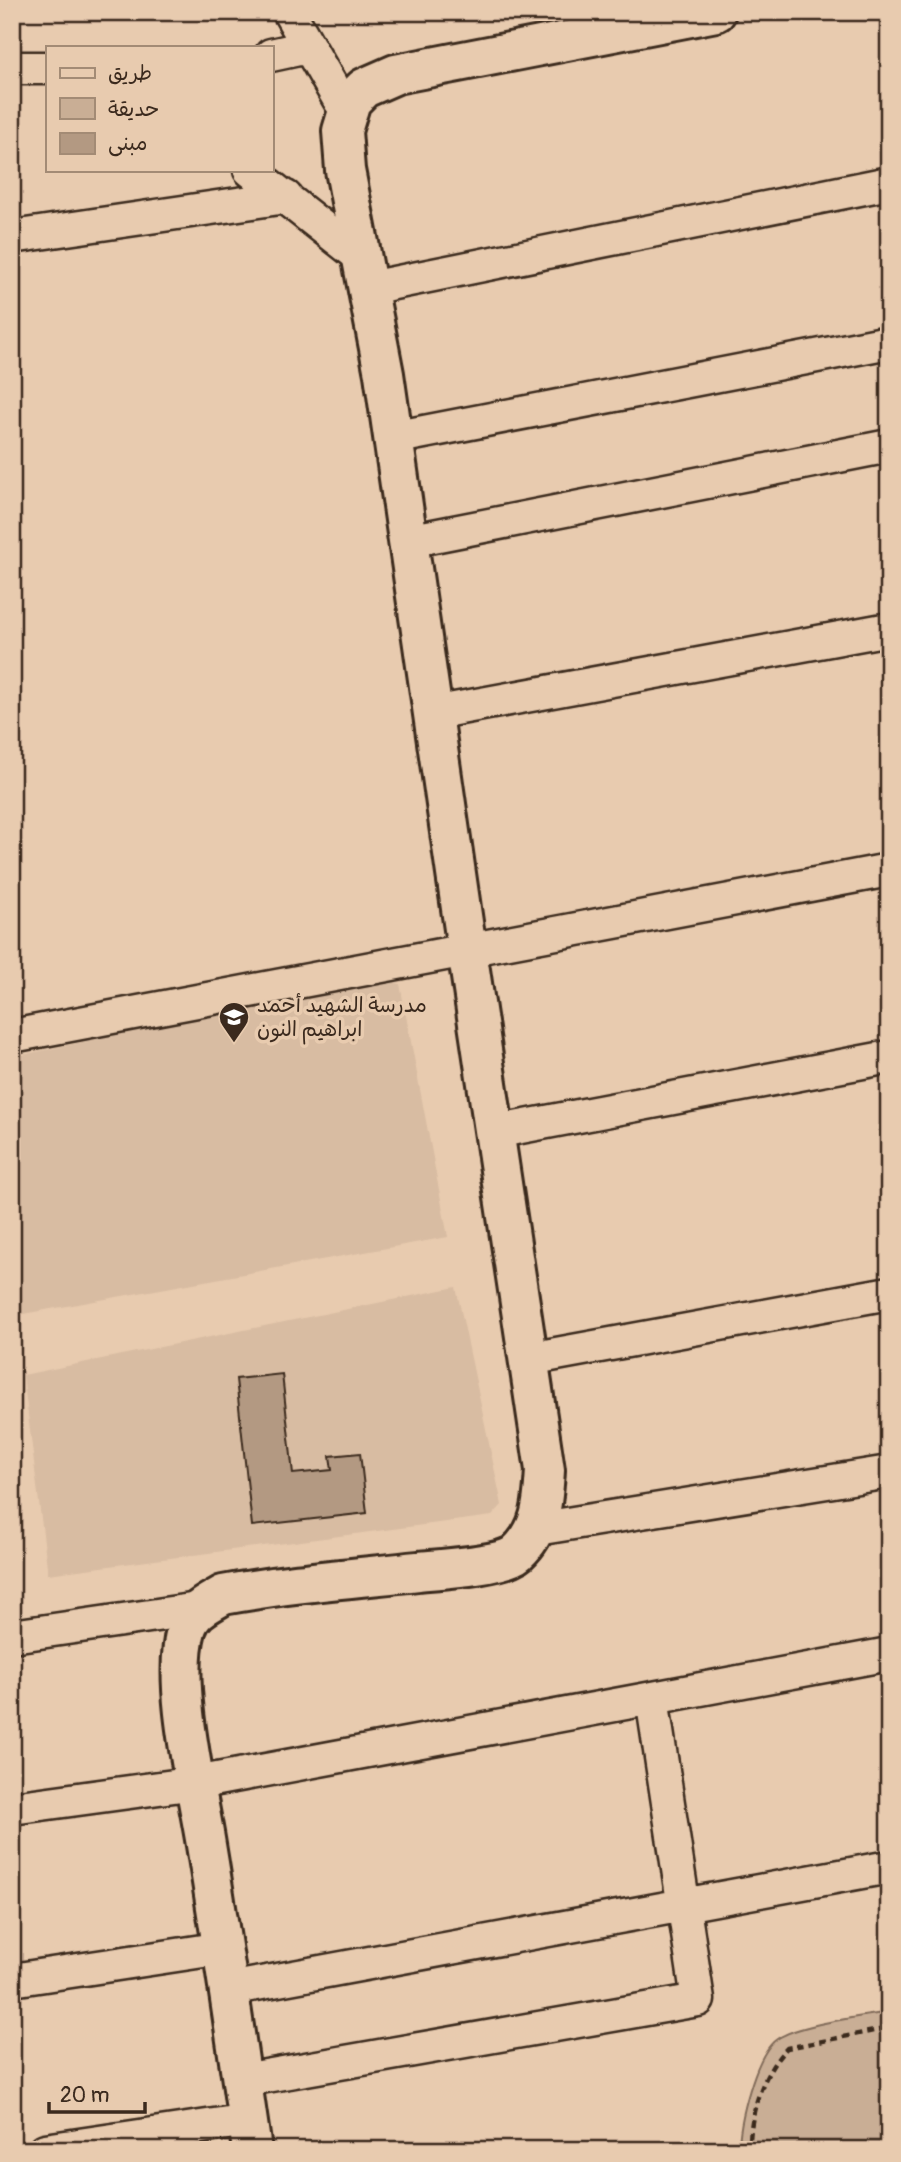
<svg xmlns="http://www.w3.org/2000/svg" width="901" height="2162" viewBox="0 0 901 2162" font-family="Pangolin,'Playpen Sans Arabic',sans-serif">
<rect width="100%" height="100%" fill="#e8cbaf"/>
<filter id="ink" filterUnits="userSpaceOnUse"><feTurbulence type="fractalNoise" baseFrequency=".0143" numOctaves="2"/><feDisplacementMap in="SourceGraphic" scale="14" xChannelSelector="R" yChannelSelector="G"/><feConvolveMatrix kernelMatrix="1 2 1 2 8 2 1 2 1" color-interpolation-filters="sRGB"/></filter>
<g filter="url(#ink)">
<path fill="#d8bca2" d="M383,978L400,984L448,1237L12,1316V1057Z
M456,1287L502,1505L492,1516L48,1574L23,1375Z"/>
<path fill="#c9ae95" stroke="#826c5a" stroke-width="2" d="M889,2012V2150H739C739,2123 755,2054 777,2039C799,2024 861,2017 889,2012Z"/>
<path fill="#b39982" stroke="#3b2a1e" stroke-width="2" d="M282,1374L293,1474L332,1470L330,1456L360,1453L367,1513L252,1526L236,1379Z"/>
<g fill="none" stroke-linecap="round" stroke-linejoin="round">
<g stroke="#3b2a1e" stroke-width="37">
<path id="street" d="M289,12L340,101L348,110
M271,55L308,47
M12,68H47
M250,170L363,259
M12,237L286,197
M369,288L889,183
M393,438L889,342
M408,541L889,446
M433,713L889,629
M12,1036L889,870
M494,1132L889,1057
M529,1359L889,1293
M536,1529L889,1472
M12,1636L198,1609
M12,1808L196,1783L889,1654
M12,1980L223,1948
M229,1989L889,1867
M243,2080L698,2000L652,1698
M45,2150L248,2120"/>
</g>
<g stroke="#3b2a1e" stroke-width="44">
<path id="secondary" d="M252,2150C237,2048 223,1947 206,1845C197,1788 171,1684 186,1630C191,1611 208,1604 223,1595C287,1583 353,1578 418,1571C439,1569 504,1565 517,1553C542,1530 543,1502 545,1470L467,950L384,374L345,170L342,131L351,101L364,88L396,74L716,12"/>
</g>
<path stroke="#3b2a1e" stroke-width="4.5" stroke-dasharray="7 5" stroke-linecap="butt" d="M750,2150C749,2115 762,2073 787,2048L889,2028"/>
<use href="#street" stroke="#e8cbaf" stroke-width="32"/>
<use href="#secondary" stroke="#e8cbaf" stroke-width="38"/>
</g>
</g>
<defs>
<g id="school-pin" transform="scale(1.575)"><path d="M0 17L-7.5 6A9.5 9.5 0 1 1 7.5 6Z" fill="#3b2a1e" stroke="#e8cbaf"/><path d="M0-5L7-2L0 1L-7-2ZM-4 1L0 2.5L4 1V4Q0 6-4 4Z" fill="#fff"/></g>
</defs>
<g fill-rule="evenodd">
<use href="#school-pin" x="234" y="1017"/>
</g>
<g text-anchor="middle" stroke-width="7" stroke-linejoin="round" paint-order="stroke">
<g font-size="21" fill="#3b2a1e" stroke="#e8cbaf" text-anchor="start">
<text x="257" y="1012">مدرسة الشهيد أحمد<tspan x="257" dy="24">ابراهيم النون</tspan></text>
</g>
</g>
<rect width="901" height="2162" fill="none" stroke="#e8cbaf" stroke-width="42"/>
<rect x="21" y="21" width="859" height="2120" fill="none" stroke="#3b2a1e" stroke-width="2.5" filter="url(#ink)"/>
<rect x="46" y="46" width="228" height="126" fill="#e8cbaf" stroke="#a38b75" stroke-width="2"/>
<rect x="60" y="68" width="35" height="10" fill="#e8cbaf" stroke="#a38b75" stroke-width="2"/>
<text x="108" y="80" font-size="21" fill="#3b2a1e">طريق</text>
<rect x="60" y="98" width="35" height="21" fill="#c9ae95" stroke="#a38b75" stroke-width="2"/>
<text x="108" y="116" font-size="21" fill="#3b2a1e">حديقة</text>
<rect x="60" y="133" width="35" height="21" fill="#b39982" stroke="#a38b75" stroke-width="2"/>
<text x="108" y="150" font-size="21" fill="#3b2a1e">مبنى</text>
<path d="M49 2102v10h96v-10" fill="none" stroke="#3b2a1e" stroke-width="3.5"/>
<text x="60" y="2102" font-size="21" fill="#3b2a1e" stroke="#e8cbaf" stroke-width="5" paint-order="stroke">20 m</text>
</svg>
